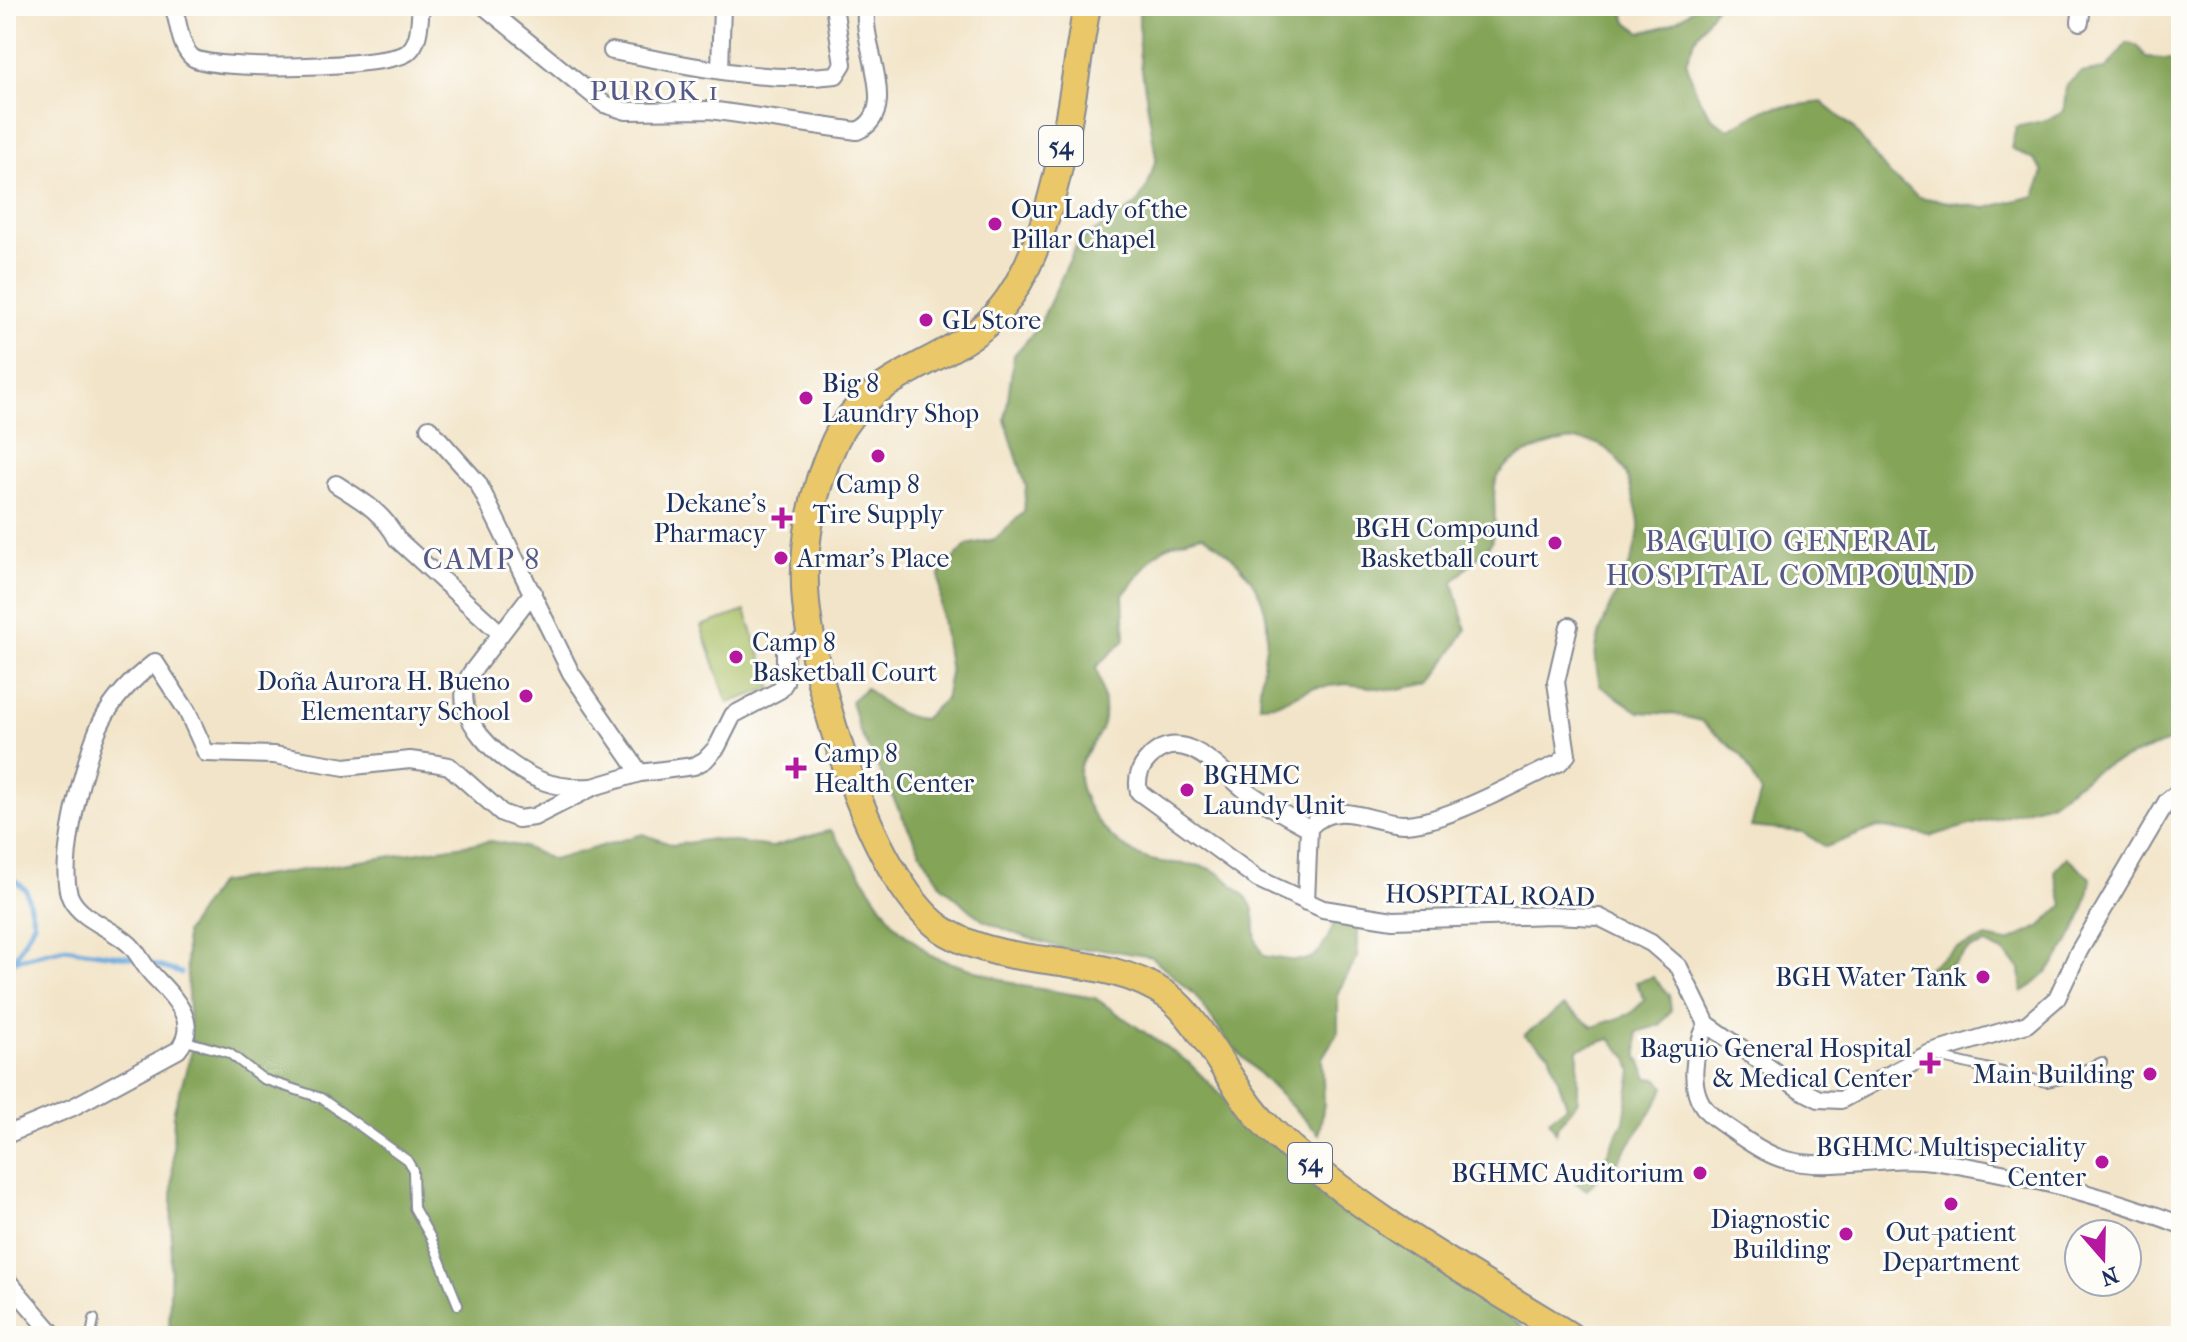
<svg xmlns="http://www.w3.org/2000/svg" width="2187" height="1342" viewBox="0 0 2187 1342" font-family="'IM FELL French Canon',serif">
<rect width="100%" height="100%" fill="#fdfcf7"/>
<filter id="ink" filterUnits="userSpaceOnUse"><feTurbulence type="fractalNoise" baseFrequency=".0125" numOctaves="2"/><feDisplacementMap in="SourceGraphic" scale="16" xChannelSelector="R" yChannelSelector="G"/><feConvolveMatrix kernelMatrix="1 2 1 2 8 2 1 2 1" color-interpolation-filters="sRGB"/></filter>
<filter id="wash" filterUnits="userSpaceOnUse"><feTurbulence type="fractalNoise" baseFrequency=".006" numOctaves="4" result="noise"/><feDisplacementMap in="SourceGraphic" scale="32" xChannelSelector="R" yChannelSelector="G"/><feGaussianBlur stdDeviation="1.8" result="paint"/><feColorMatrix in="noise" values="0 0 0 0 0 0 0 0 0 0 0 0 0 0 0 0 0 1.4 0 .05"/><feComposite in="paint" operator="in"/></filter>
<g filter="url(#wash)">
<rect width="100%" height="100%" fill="#f2e4c8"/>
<path fill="#a6bd62" stroke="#607660" stroke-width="2" d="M745,611L772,688L728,703L701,626Z"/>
<path fill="#84a458" stroke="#506a5b" stroke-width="2" d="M1139,6H1621L1627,22L1641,32C1664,28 1679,22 1695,6H1716L1696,37L1686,61C1695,89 1701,116 1729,129L1765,109L1822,102L1852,127L1890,175L1919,197L1985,208L2035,196L2043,172L2034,160L2011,148L2016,127C2034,122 2048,122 2064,111L2066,85L2081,73L2106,69L2127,43L2138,46L2147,58L2181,60V737L2098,769L2050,803L1931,836L1878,827L1826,847L1802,832L1751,827L1761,792L1742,756L1701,721L1674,714L1639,712L1600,686C1598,675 1594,660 1596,649C1603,607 1634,573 1639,529C1640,518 1635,504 1632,493C1619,435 1578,431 1530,452C1474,475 1504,500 1491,543L1453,582L1466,630L1431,683L1393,690L1346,684L1312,688L1276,704L1259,705C1259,681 1265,659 1267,636C1270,591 1238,557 1203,535C1151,546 1155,556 1123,595L1125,640L1096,667C1101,683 1108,710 1102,727C1092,753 1070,759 1083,794C1093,824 1124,855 1156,861C1182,866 1204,860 1225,878C1235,887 1250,898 1253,910C1258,931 1250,935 1264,956C1307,963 1317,967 1334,923H1357V958L1338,992V1032L1322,1058L1324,1103L1319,1134L1228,1042L1195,995L1152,957L1102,949H1065L1019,935L982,920L941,885L922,855L860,732L851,701L866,688C883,704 899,717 923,719L945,699L950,673L941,612L940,574L967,545L995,539L1024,512L1026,486L1005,420L1014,355L1038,328L1078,242L1136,205L1148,185L1156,158L1139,52Z
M831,830L895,925L931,956L1022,986L1095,998L1189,1063L1253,1127L1428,1261L1536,1336H169L174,1110L191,1054L185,933L218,883L491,841L524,847L553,860L643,834L673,845L712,839L772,847Z
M2067,857L2091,879C2086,919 2058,972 2022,992L2020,969L2003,952L1986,944L1969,949L1952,965L1920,973L1957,948L1986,938L2007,942L2040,927L2063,905L2054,871Z
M1653,977L1669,995L1671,1010L1660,1025L1637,1032L1638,1057L1648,1078L1658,1079L1664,1087C1657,1110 1629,1140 1616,1165L1610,1164L1587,1190L1576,1183L1577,1178L1605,1158L1624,1121L1632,1071L1628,1058L1610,1039L1578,1049V1101L1558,1125L1556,1133L1549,1120L1567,1106L1549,1053L1524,1035L1564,1006L1593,1027L1630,1014L1645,1000L1636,982Z"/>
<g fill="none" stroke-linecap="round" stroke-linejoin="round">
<path stroke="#68a7db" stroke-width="5" d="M6,872L26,890L34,923L6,975
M15,960L65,948L134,958
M151,964L181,973"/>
</g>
</g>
<g filter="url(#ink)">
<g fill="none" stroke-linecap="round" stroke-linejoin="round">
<g stroke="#868a93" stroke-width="12">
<path id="service" d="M186,1041L229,1053L263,1079L321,1098L407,1160L413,1170L414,1208L431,1238L458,1305
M1934,1056L2046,1082L2066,1078L2102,1062
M91,1336L94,1319"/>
</g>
<g stroke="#868a93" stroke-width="20">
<path id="minor" d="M173,6C179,21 179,46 192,57C209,72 391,68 408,52C421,41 419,21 421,6
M484,6L604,104L626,111L710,110L857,131C903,112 858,43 867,6
M2080,22L2082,6
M612,51C684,64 762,84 836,75L843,64L834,6
M720,70L722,6
M429,428L478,483L571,673L640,773
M336,484C361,500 383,512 397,539L499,632
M533,592L471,673C444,716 504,766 542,781C558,787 575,788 591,787
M1569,626L1556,682L1567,755L1559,763C1519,781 1444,824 1403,824C1370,823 1336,797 1309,828C1287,816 1264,804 1244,789C1218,769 1182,724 1149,758C1139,768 1136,779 1139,792L1258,879L1323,909L1393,920L1551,915L1599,917L1651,943L1679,967L1707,1024C1694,1050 1685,1092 1711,1115C1720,1123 1731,1129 1740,1136C1753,1145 1768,1155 1783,1159C1831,1173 1885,1154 1934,1161C2017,1174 2103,1194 2181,1225
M1306,902L1309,828
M1707,1024L1801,1090L1819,1099L1841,1100L1928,1054L2027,1024L2057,998L2079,951L2167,801L2181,790
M6,1135L73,1107L178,1050C202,1021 171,995 151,973C143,965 138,952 129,944C112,928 82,920 71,899C55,870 86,751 102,721C115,696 134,678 155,662L187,711L206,753L274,755L345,767L410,760L433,763L449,766L502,813L518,819L534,817L593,787L640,773L694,766L705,760L717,747L733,715L780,690L785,682V650L811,635
M6,1279L55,1336"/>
</g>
<g stroke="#868a93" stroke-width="30">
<path id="trunk" d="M1087,6C1070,97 1057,273 978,331C929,368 863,380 835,441C812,489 801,549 806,603C814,685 874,891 948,933C1014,971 1104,951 1168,996C1204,1023 1231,1090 1268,1127C1356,1212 1467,1272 1570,1336"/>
</g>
<use href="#service" stroke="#fff" stroke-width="8"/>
<use href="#minor" stroke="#fff" stroke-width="16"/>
<use href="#trunk" stroke="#eac769" stroke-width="26"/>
</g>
</g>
<g fill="#b5179e" stroke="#fdfcf7" stroke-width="3">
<circle cx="995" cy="224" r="8"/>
<circle cx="926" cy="320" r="8"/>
<circle cx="806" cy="398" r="8"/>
<circle cx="878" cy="456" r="8"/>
<path d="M778 506h8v8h8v8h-8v8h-8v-8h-8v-8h8z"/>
<circle cx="1555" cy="543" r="8"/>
<circle cx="781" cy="558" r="8"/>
<circle cx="736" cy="657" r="8"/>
<circle cx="526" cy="696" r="8"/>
<path d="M792 756h8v8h8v8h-8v8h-8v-8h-8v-8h8z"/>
<circle cx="1187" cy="790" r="8"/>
<circle cx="1983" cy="977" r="8"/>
<path d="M1926 1051h8v8h8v8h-8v8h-8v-8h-8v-8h8z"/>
<circle cx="2150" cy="1074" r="8"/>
<circle cx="2102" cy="1162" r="8"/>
<circle cx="1700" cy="1173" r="8"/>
<circle cx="1951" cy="1204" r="8"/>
<circle cx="1846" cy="1234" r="8"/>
</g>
<g text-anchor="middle" stroke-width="6" stroke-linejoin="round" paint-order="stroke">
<g fill="#fdfcf7" stroke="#5f6c8c" stroke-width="2">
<rect x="1039" y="126" width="44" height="40" rx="6"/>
<rect x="1288" y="1143" width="44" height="40" rx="6"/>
</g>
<g font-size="24" font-weight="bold" fill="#1b2f5e">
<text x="1061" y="154">54</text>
<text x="1310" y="1171">54</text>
</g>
<g font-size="26" fill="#1b2f5e" stroke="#fdfcf7" text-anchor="end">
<text x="1011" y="218" text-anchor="start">Our Lady of the<tspan x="1011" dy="30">Pillar Chapel</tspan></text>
<text x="942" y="329" text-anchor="start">GL Store</text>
<text x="822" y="392" text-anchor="start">Big 8<tspan x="822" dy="30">Laundry Shop</tspan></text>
<text x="878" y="493" text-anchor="middle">Camp 8<tspan x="878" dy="30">Tire Supply</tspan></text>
<text x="766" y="512">Dekane's<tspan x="766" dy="30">Pharmacy</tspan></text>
<text x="1539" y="537">BGH Compound<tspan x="1539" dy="30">Basketball court</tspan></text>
<text x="797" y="567" text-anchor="start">Armar's Place</text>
<text x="752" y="651" text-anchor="start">Camp 8<tspan x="752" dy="30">Basketball Court</tspan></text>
<text x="510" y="690">Doña Aurora H. Bueno<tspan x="510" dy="30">Elementary School</tspan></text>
<text x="814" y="762" text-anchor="start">Camp 8<tspan x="814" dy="30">Health Center</tspan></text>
<text x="1203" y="784" text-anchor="start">BGHMC<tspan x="1203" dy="30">Laundy Unit</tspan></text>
<text x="1967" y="986">BGH Water Tank</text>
<text x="1912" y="1057">Baguio General Hospital<tspan x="1912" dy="30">&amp; Medical Center</tspan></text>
<text x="2134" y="1083">Main Building</text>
<text x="2086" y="1156">BGHMC Multispeciality<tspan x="2086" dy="30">Center</tspan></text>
<text x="1684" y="1182">BGHMC Auditorium</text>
<text x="1830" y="1228">Diagnostic<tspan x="1830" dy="30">Building</tspan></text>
<text x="1951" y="1241" text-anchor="middle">Out-patient<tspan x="1951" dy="30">Department</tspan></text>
</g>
<g font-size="26" fill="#1b2f5e" stroke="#fdfcf7">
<text transform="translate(1490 895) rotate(1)" y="9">HOSPITAL ROAD</text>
</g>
<g font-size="28" letter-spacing="2" fill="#54598a" stroke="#fdfcf7">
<text x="655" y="100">PUROK 1</text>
</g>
<g font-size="30" letter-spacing="2" fill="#54598a" stroke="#fdfcf7">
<text x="1791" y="551">BAGUIO GENERAL<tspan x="1791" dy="34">HOSPITAL COMPOUND</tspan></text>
<text x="482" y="569">CAMP 8</text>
</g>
</g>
<rect width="2187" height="1342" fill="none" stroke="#fdfcf7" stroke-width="32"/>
<g transform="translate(2103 1258) rotate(160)"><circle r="38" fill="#fdfcf7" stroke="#a3aaba" stroke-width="2"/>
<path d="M0-6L14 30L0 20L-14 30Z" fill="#b5179e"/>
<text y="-12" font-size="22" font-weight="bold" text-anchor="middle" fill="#1b2f5e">N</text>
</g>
</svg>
